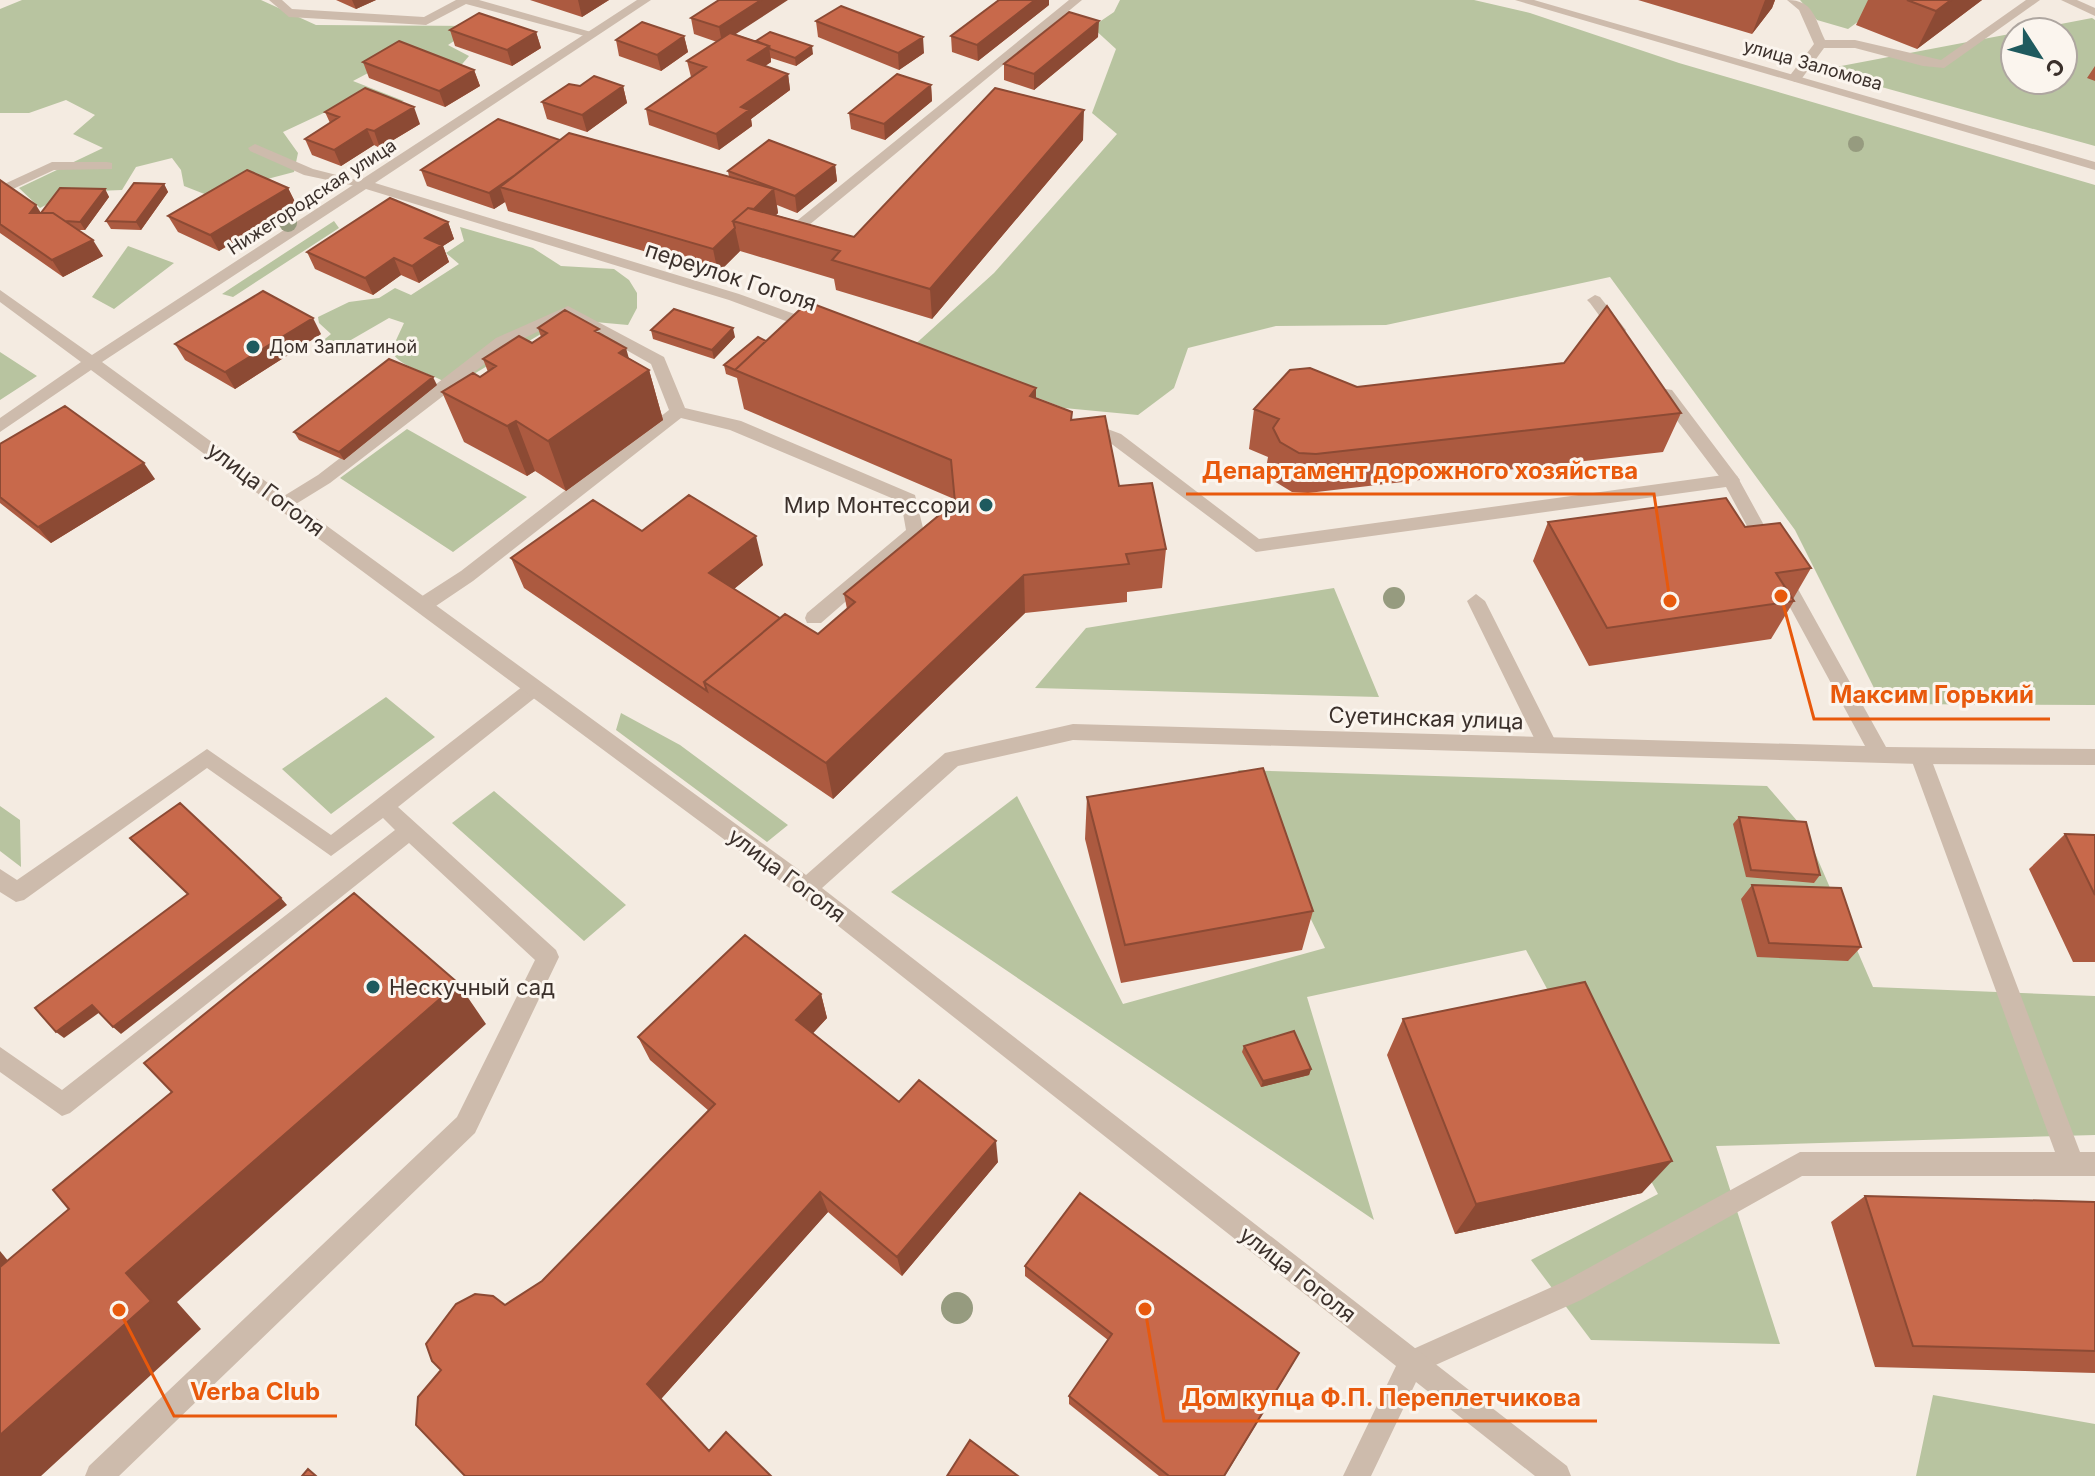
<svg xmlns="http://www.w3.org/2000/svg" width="2095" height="1476" viewBox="0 0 2095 1476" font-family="Inter,sans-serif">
<rect width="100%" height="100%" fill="#f4ebe1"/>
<path fill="#b8c4a0" d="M22,0H261L316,25L477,26L448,45L469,56L457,70L406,53L353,81L404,101L330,110L283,132L298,153L294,172L207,195L184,186L181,170L172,158L136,167L122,190L71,192L40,208L19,188L103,148L73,134L95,115L66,100L29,113H0V9Z
M1120,0H1474L1530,13L1679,63L2095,185V705L1882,704L1795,530L1610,277L1386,325L1276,326L1188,348L1174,388L1138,415L1064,408L911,348L994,273L1117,134L1092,113L1116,49L1092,27L1114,12Z
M1800,0H1888L1848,29L1817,20Z
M2092,18L2095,20V146L1820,70L2015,33V80H2063V32H2019Z
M334,221L339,228L233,297L222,294Z
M460,227L533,248L561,266L614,269L629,280L637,293V308L628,325L595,322L556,325L452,387C434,372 403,371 391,351L404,323L389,318L344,344L314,348L331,334L319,323L318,317L349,302L379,298L395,288L411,295L459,264L446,253L464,241Z
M128,246L174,263L114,309L92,297Z
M0,352L37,376L0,400Z
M407,429L527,497L453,552L340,478Z
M1334,588L1379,697L1035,688L1086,628Z
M386,697L435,737L331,814L282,769Z
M621,713L680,745L788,825L767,842L616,730Z
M1238,770L1767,786L1805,830L1873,987L2095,996V1135L1716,1146L1780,1344L1591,1340L1531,1260L1658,1194L1526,950L1307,997L1374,1220L891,892L1017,796L1123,1004L1325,948Z
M494,791L626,905L584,941L452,823Z
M0,806L20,820L21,867L0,851Z
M1933,1395L2095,1424V1476H1916Z"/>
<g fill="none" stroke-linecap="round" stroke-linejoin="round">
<path fill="#cdbbac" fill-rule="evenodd" d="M269,0H282L292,9L424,17L456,0H479L598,34L592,38L466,4L426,25L289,17Z
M1069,0H1082L803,230H793V224Z
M1787,0C1814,0 1815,19 1825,40H1855L1941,60L2026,0H2040L1944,68L1923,66L1855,48H1824L1800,81L1795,82L1788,78L1814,44L1799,10Z
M2061,0H2077L2095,8V16Z
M255,144L313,169L372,184L365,188L304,175L250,151L248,148Z
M1595,295L1600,297L1626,330L1624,333H1612L1590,303L1587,300Z
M568,306L664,357L685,408L741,421L915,495L924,532L921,536L821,623H807L805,618L807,613L906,530L901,502L730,430L681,418L473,581L430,610H416L414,605L416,600L461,571L669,410L651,364L568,317L508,346L330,483L291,507H279L276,503L279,499L318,475L496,338Z
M1666,389L1672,390L1737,476L1740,480L1737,484H1725L1660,398L1658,394Z
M1476,594L1485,601L1558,746L1555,752H1541L1538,746L1467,601Z
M534,680L541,683L544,688L541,693L398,807L556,950L559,957L475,1133L119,1476H85L89,1466L457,1117L535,960L409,843L70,1113L62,1116L0,1072V1047L62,1090L395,830L383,818L331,856L207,768L24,900L16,902L0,892V869L17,880L207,749L331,835L527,683Z
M1920,748L1927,750L1930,756L2080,1152H2095V1176H1802L1581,1300L1411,1376L1402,1372L1398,1363L1402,1354L1563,1282L1800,1152H2055L1910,756L1913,750Z"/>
<path fill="#cdbbac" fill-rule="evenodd" d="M637,0H651L375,183L739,294L822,324V330H810L729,300L366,189L102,362L806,875L945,753L1073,724L1865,746L1773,576L1782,569L1788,571L1886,747L2095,749V765L1920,764L1073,740L958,766L822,888L1567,1466L1571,1476H1535L1416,1382L1371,1476H1343L1396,1366L799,895L91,370L0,432V418L81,362L0,302V290L92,355Z
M1515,0H1534L2095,162V170Z
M107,162L112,163V169L54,170L0,195V186L52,162Z
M1086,421L1121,434L1259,539L1731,474L1737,476L1776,547L1767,553L1761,552L1726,487L1256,552L1109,442L1080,431L1078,427Z"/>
</g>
<g fill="#969b7f">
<circle cx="1856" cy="144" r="8"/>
<circle cx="288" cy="223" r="9"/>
<circle cx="1394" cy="598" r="11"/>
<circle cx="957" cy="1308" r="16"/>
</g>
<path fill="#ac5a40" d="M336,0H376L356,9Z
M530,0H609L582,17Z
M719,0L735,34L756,41L813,54L796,66L771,58V62L765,66L788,74L790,90L751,119L752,126L719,150L649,125L646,109L691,77L687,61L717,42L694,34L691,18Z
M1638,0H1775L1772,8L1752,34Z
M1868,0H1982L1917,49L1856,25Z
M1049,5L978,61L952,52L951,36Z
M816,21L924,53L899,70L818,37Z
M450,30L536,32L541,48L512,66L455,46Z
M684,36L688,52L661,71L619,56L616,40Z
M1098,37L1034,90L1004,80V64Z
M363,62L474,70L480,86L445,107L369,78Z
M2095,66V81L2087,78Z
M931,85L932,101L885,140L851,129L849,113Z
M580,86H623L627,103L587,132L547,119L542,102Z
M325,112L420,124L380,148L374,145L341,166L312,155L305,139L330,123Z
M560,140L729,177L728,171L835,165L837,181L797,213L777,205L778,213L776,215L854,237L1083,140L932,319L836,290L834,279L740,251L718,273L508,211L505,202L494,209L427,186L421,170Z
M0,180L41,213L105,189L109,197L85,230H78L103,256L63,277L0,233Z
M164,184L168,192L141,230L111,229L106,221Z
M288,188L296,204L219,251L178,232L168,216Z
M448,222L454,239L443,246L449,262L419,283L401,275L373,295L315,269L307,252Z
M538,328L600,334L629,358L649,370L663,420L566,491L535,471L527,476L464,442L442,392L480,377L488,372L483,359L532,343L541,337Z
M651,330L735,337L714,359L653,339Z
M321,334L235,389L185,360L175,344Z
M766,341L1036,398L1071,420L1166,549L1162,588L1127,592V602L1025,613L833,799L524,588L511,558L642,531L763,565L734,589L780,618L818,634L847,609L844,594L954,502V499L744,409L737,378L726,374L724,365Z
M437,385L344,460L299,440L294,432Z
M1357,387L1681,413L1663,452L1308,493L1292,492L1274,481L1266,468L1268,457L1249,449L1254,409Z
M0,444L155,479L51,543L0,503Z
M1548,522L1745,527L1811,568L1793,599L1794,601L1771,639L1589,666L1533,561Z
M1087,797L1313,911L1302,950L1121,983L1085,839Z
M1739,817L1820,875L1814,883L1746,877L1733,824Z
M2065,834L2095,835V962H2073L2029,869Z
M1752,885L1861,947L1848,961L1757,957L1741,899Z
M821,994L827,1018L813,1033L899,1102L998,1162L902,1276L828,1212L661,1399L709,1451L771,1476H465L505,1305L542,1281L709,1111L650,1060L638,1037Z
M1403,1019L1642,1193L1455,1234L1387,1055Z
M1244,1046L1311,1069L1309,1075L1261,1087L1242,1052Z
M1865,1196L2095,1202V1373L1875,1367L1831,1222Z
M1025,1266L1294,1362L1225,1476H1159L1069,1404V1396L1108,1340L1025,1276Z"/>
<path fill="#8c4a34" d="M352,0H376L356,9Z
M578,0H609L582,17Z
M761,0H788L722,43L719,27Z
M1035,0H1049V5L978,61L977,45Z
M1765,0H1775L1772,8L1752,34Z
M1951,0H1982L1917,49L1936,11Z
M1099,21L1098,37L1034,90V74Z
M536,32L541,48L512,66L507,50Z
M684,36L688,52L661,71L657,55Z
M923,37L924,53L899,70L898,53Z
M769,46L771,62L750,76L748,60Z
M812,46L813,54L796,66L795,58Z
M474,70L480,86L445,107L439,91Z
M788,74L790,90L751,119L752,126L719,150L716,134L741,107Z
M931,85L932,101L885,140L884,124Z
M623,86L627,103L587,132L582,115Z
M414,107L420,124L380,148L374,131Z
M1084,110L1083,140L932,319L930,289Z
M367,129L374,145L341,166L334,150Z
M565,141L500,187L505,202L494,209L489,193Z
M835,165L837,181L797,213L795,196Z
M164,184L168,192L141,230L136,222Z
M288,188L296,204L219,251L210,235Z
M105,189L109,197L85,230L80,222Z
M774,189L778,213L762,229L740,223Z
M36,205L46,221L30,213Z
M448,222L454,239L443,246L449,262L419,283L412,266L425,238Z
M735,228L740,251L718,273L713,249Z
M93,240L103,256L63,277L52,260Z
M394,258L401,275L373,295L365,278Z
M313,318L321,334L235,389L225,372Z
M733,328L735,337L714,359L712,350Z
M626,348L635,380L649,370L663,420L566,491L548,441L619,353Z
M433,377L437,385L344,460L339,452Z
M1036,388V427L1030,396Z
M516,421L535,471L527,476L507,426Z
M144,463L155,479L51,543L38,527Z
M756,536L763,565L717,603L709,573Z
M1024,575L1025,613L833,799L826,763Z
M281,898L287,905L121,1034L113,1027Z
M458,983L486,1024L177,1302L201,1329L41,1476H0V1435L126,1273Z
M821,994L827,1018L804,1043L796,1020Z
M92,1005L100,1012L64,1038L56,1032Z
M1311,1069L1309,1075L1261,1087L1263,1081Z
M996,1141L998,1162L902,1276L897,1257Z
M1672,1161L1642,1193L1455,1234L1476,1204Z
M820,1192L828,1212L661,1399L647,1384Z
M0,1251L46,1307L0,1284Z"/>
<path fill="#c8694b" stroke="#8c4a34" stroke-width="2" d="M719,0H761L719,27L691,18Z
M999,0H1035L977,45L951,36Z
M1907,0H1951L1936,11Z
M841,6L923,37L898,53L816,21Z
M1069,12L1099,21L1034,74L1004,64Z
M479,13L536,32L507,50L450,30Z
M642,22L684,36L657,55L616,40Z
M770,32L812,46L795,58L770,49L769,46L756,41Z
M730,33L769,46L748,60L788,74L741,107L749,110L716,134L646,109L706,67L687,61Z
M399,41L474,70L439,91L363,62Z
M897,74L931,85L884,124L849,113Z
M594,76L623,86L582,115L542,102L569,84L580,86Z
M365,88L414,107L374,131L367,129L334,150L305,139L339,117L325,112Z
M995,88L1084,110L930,289L832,260L840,251L733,221L748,208L854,237Z
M498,119L560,140L515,175L489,193L421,170Z
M569,133L774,189L754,209L748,208L733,221L735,228L713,249L500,187Z
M769,140L835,165L795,196L728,171Z
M247,170L288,188L210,235L168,216Z
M0,180L36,205L30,213H53L93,240L52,260L0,224Z
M134,183L164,184L136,222L106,221Z
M60,188L105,189L80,222L65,221L53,213H41Z
M390,198L448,222L425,238L442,245L412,266L394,258L365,278L307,252Z
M263,291L313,318L225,372L175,344Z
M808,302L1036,388L1030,396L1072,412L1071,420L1105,416L1119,486L1152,483L1166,549L1126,554L1129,564L1024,575L826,763L704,682L785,614L818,634L855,602L844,594L955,502L951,460L735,370Z
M1607,306L1681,413L1316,454L1299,453L1280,442L1273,428L1279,419L1254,409L1290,370L1310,368L1357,387L1564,363Z
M674,309L733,328L712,350L651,330Z
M565,310L599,329L595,331L626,348L619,353L649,370L548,441L516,421L507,426L442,392L473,373L480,377L496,366L483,359L519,336L532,343L547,333L538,328Z
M758,337L766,341L735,370L724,365Z
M389,359L433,377L339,452L294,432Z
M65,406L144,463L38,527L0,497V444Z
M689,495L756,536L709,573L780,618L704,682L707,691L511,558L593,500L642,531Z
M1726,498L1745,527L1780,523L1811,568L1776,573L1794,601L1607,628L1548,522Z
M1263,768L1313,911L1125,945L1087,797Z
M180,803L281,898L113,1027L92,1005L56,1032L35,1008L188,894L130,838Z
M1739,817L1806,822L1820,875L1751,870Z
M2065,834L2095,835V895Z
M1752,885L1841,888L1861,947L1769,943Z
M354,893L458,983L126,1273L151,1301L0,1435V1267L69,1209L53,1190L172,1092L144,1063Z
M745,935L821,994L796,1020L899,1102L919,1080L996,1141L897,1257L820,1192L647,1384L709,1451L726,1432L771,1476H465L416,1425L418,1397L441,1370L432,1361L426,1344L456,1304L475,1294L493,1296L505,1305L542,1281L715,1104L638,1037Z
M1585,982L1672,1161L1476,1204L1403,1019Z
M1294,1031L1311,1069L1263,1081L1244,1046Z
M1080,1193L1299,1353L1224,1476H1169L1069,1396L1112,1334L1025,1266Z
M1865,1196L2095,1202V1351L1913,1346Z
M970,1440L1018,1476H947Z
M308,1469L316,1476H302Z"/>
<g fill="#1f5a5e" stroke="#fbf5ee" stroke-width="3">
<circle cx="253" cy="347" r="8"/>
<circle cx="986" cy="505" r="8"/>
<circle cx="373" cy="987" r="8"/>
</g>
<g text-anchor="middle" stroke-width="6" stroke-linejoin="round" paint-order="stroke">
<g font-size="18" fill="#3b302b" stroke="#fbf5ee">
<text transform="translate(1813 65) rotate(16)" y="6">улица Заломова</text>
<text transform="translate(312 197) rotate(-33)" y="6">Нижегородская улица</text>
</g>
<g font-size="18" fill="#3b302b" stroke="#fbf5ee" text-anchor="start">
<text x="269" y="353">Дом Заплатиной</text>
</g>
<g font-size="22" fill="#3b302b" stroke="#fbf5ee">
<text transform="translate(731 276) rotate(18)" y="8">переулок Гоголя</text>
<text transform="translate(266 489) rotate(37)" y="8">улица Гоголя</text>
<text transform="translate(1426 718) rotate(2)" y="8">Суетинская улица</text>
<text transform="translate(787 875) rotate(37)" y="8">улица Гоголя</text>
<text transform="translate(1298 1274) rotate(38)" y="8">улица Гоголя</text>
</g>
<g font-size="22" fill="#3b302b" stroke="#fbf5ee" text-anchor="end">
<text x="970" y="513">Мир Монтессори</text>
<text x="389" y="995" text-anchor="start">Нескучный сад</text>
</g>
</g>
<path fill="none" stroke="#e8590c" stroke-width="3" d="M1670 601L1654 494H1186M1781 596L1814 719H2050M119 1310L174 1416H337M1145 1309L1164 1421H1597"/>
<g fill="#e8590c" stroke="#fbf5ee" stroke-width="3">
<circle cx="1670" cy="601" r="8"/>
<circle cx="1781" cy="596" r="8"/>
<circle cx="119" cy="1310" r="8"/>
<circle cx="1145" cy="1309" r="8"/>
</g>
<g font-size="24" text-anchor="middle" font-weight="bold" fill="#e8590c" stroke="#fbf5ee" stroke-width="6" stroke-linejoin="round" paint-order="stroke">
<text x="1420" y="479">Департамент дорожного хозяйства</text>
<text x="1932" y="703">Максим Горький</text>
<text x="255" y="1400">Verba Club</text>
<text x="1381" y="1406">Дом купца Ф.П. Переплетчикова</text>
</g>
<g transform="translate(2039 56) rotate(126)"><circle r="38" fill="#fbf5ee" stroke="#aea6a0" stroke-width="2"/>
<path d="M0-6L14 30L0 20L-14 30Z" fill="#1f5a5e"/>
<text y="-12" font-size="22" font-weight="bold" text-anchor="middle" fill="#3b302b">С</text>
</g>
</svg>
